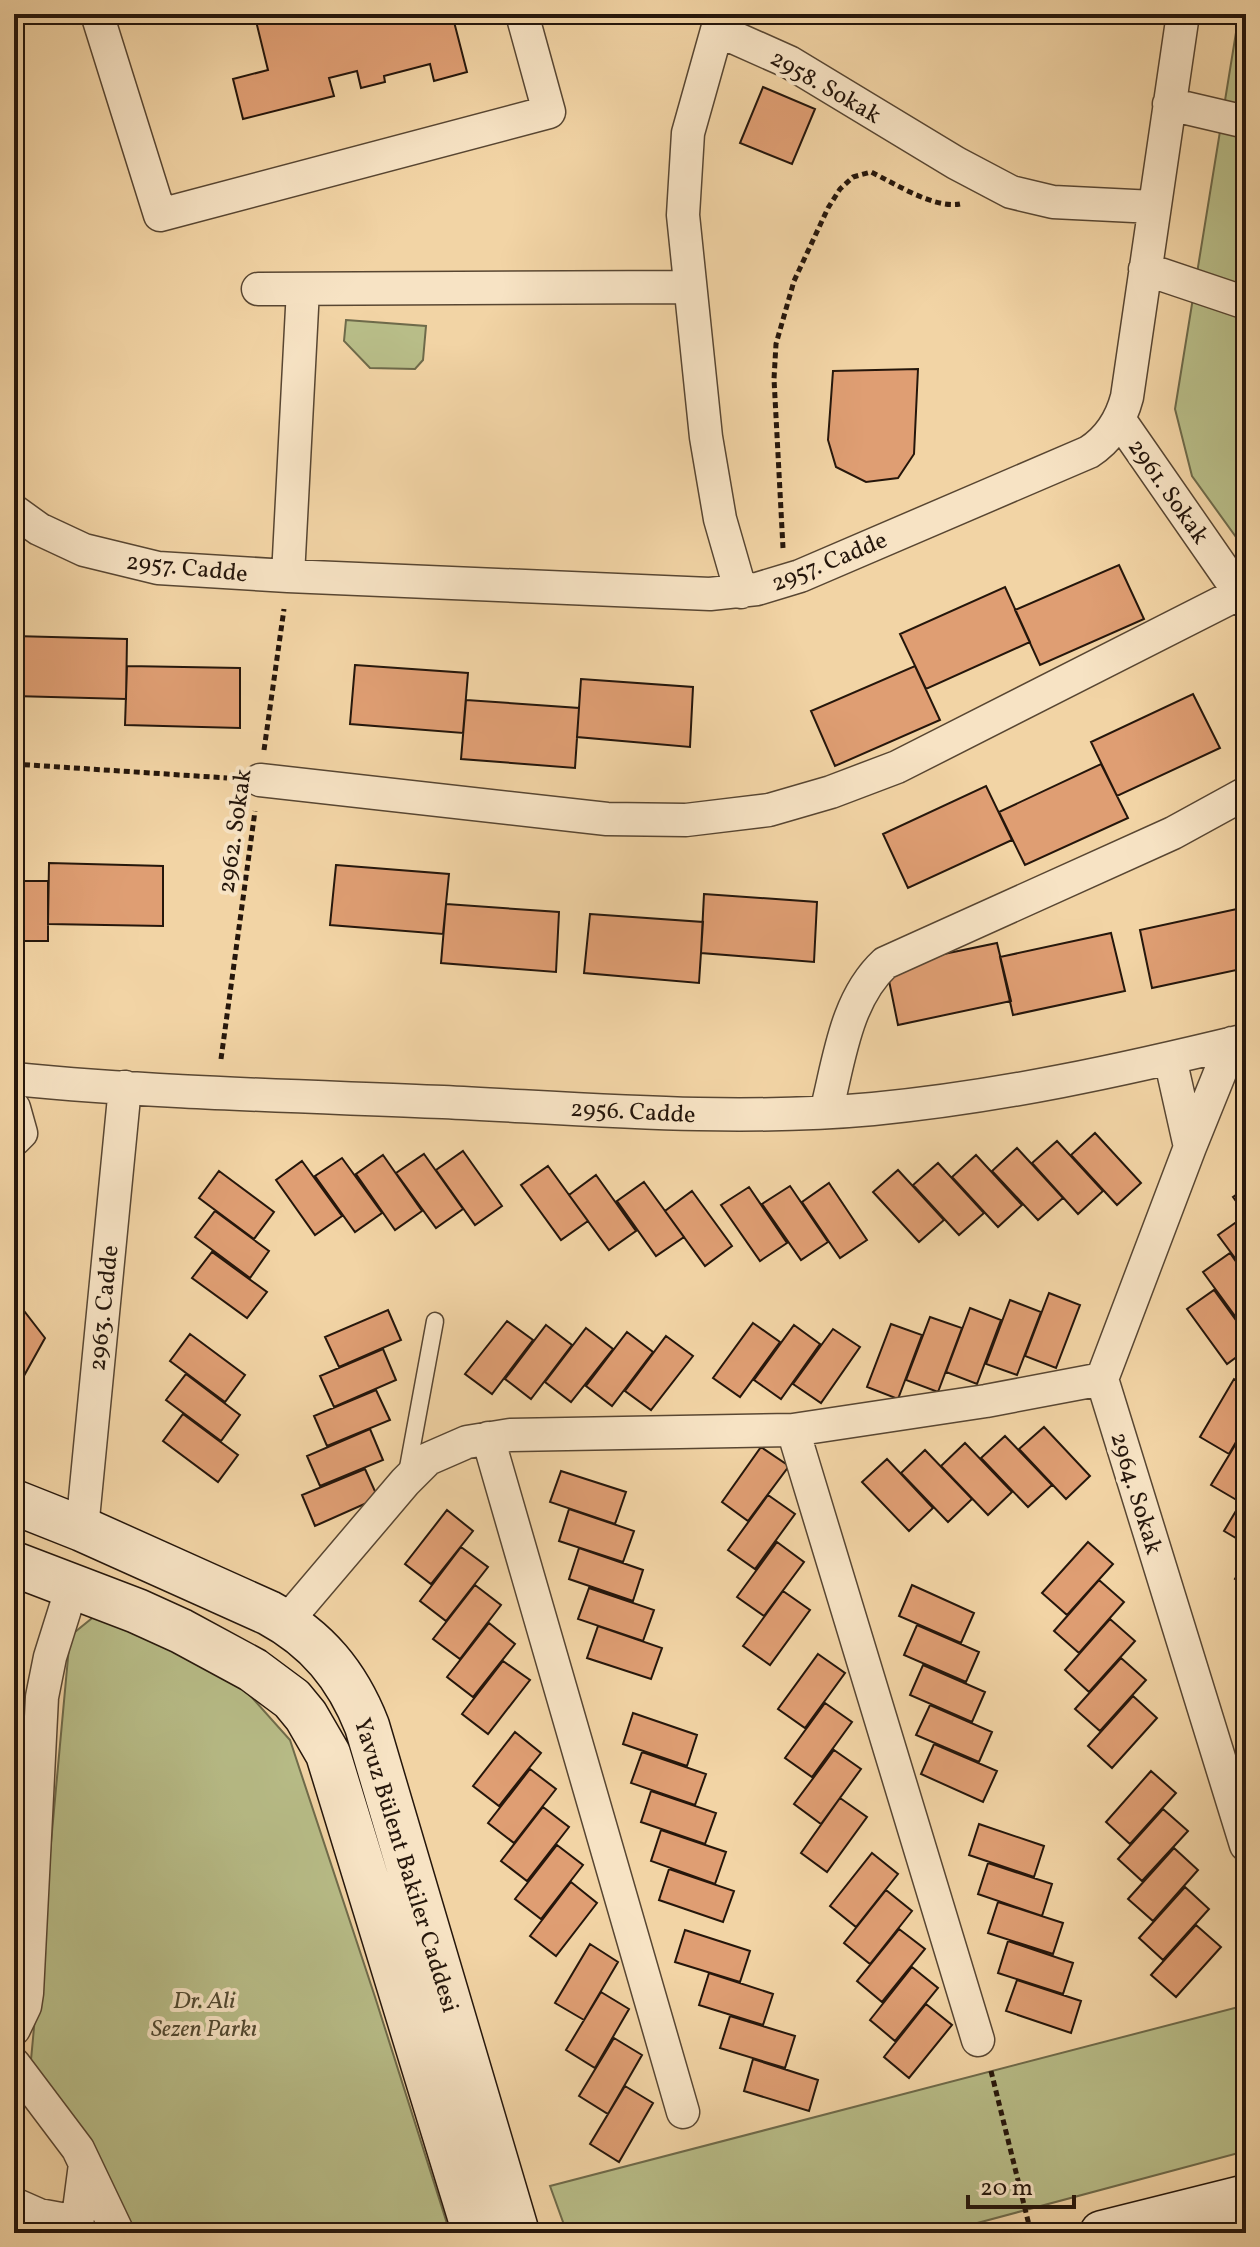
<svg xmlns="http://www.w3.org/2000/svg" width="1260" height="2247" viewBox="0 0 1260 2247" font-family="Vollkorn,serif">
<rect width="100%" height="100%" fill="#f2d4a5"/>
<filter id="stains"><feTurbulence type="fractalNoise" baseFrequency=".0025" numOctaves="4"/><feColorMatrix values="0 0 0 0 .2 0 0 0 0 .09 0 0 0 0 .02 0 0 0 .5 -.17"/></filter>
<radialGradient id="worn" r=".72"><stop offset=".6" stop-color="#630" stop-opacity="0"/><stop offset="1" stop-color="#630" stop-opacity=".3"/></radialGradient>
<path fill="#b8bd88" stroke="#6e6a4a" stroke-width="2" d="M1239,14H1246V551L1192,476L1175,409Z
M346,320L426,326L423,360L415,369L370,368L344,341Z
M96,1615L238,1682L290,1740L375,1997L450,2233H130L31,2060L70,1636Z
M1246,2005V2151L940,2233H567L550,2186Z"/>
<path fill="#df9e73" stroke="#25160b" stroke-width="2" d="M269,14H386L387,17L398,14H452L467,72L434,81L430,64L384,76L385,82L361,88L357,71L329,78L334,96L243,119L233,79L268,70L255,17Z
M763,87L815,109L792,164L740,143Z
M918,369L914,454L898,478L866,482L836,467L828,440L833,371Z
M1119,565L1144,619L1040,665L1015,610Z
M1005,587L1030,642L926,689L900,634Z
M14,636L127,639L126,699L14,696Z
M355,665L468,673L463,733L350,724Z
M127,666L240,668V728L125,725Z
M915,666L940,720L835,766L811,711Z
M581,679L693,687L690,747L577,737Z
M1193,694L1220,748L1117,796L1091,742Z
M466,700L579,708L575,768L461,759Z
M1101,764L1128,818L1025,865L999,812Z
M986,786L1012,840L908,888L883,834Z
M49,863L163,866V926L48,924Z
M336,865L449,874L443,934L330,925Z
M14,881H48V941H14Z
M704,894L817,902L814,962L701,953Z
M446,904L559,912L556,972L441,963Z
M1246,907V968L1152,988L1140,930Z
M590,914L703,922L699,983L584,973Z
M1111,933L1125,991L1013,1015L1000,957Z
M997,943L1011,1001L898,1025L886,966Z
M1095,1133L1141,1183L1117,1205L1071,1155Z
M1057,1141L1103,1191L1078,1214L1032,1163Z
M1017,1148L1063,1198L1038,1220L992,1171Z
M463,1151L502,1206L475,1225L436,1170Z
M424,1154L463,1209L436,1228L396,1173Z
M383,1155L422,1211L395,1230L356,1174Z
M976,1155L1022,1205L998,1227L952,1177Z
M342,1158L382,1213L355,1232L315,1176Z
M302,1161L342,1216L315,1235L276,1180Z
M938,1163L984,1213L959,1235L913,1185Z
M548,1166L588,1221L561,1240L521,1185Z
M898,1170L944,1220L919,1242L873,1192Z
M219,1171L274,1212L254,1239L199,1198Z
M596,1175L636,1231L609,1250L569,1195Z
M644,1182L684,1237L656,1256L617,1201Z
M829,1183L867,1240L840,1258L802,1202Z
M790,1186L828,1242L801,1260L762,1204Z
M749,1187L787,1243L760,1261L721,1205Z
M1246,1188V1215L1233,1197Z
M692,1191L732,1246L705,1266L665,1211Z
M215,1211L269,1251L250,1278L195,1237Z
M1245,1216L1246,1217V1273L1218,1235Z
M212,1252L267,1292L247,1318L192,1278Z
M1230,1253L1246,1276V1325L1243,1327L1203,1272Z
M1214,1290L1246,1334V1350L1227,1364L1187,1309Z
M1049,1293L1080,1305L1056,1368L1025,1356Z
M1010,1300L1041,1312L1017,1375L986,1364Z
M14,1303L21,1307L45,1338L15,1392Z
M970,1308L1001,1320L977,1384L946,1372Z
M388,1310L401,1340L339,1367L325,1337Z
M930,1317L962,1328L938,1392L906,1380Z
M507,1321L533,1340L492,1394L465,1374Z
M753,1323L780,1342L740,1397L713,1378Z
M891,1324L922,1335L898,1399L867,1387Z
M546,1325L572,1345L531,1399L505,1379Z
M794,1325L820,1344L781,1399L754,1380Z
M586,1328L613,1349L571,1402L545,1382Z
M833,1329L860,1347L821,1403L793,1384Z
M627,1332L653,1352L612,1406L586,1386Z
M190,1334L245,1375L225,1402L170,1361Z
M666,1336L693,1356L651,1410L625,1391Z
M383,1349L396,1380L334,1407L320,1376Z
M186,1374L240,1415L221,1441L166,1400Z
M1234,1379L1246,1386V1425L1229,1454L1200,1437Z
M376,1390L390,1420L327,1446L314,1416Z
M183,1414L238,1455L218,1482L163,1441Z
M1044,1427L1090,1476L1066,1499L1019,1449Z
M1246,1427V1492L1240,1502L1211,1485Z
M370,1429L383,1460L320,1486L307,1456Z
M1005,1436L1052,1485L1028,1507L981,1458Z
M965,1443L1012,1492L988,1515L941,1466Z
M761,1447L789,1466L748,1521L722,1502Z
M925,1450L972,1499L948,1522L901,1473Z
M887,1459L933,1508L909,1531L862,1482Z
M365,1469L378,1498L315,1526L302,1495Z
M561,1471L626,1492L615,1524L550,1502Z
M1246,1494V1544L1224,1531Z
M768,1495L795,1514L755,1569L728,1550Z
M569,1509L634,1531L623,1562L559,1541Z
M447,1510L473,1531L431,1584L405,1564Z
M777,1542L804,1562L764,1616L737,1597Z
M1088,1542L1113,1564L1067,1615L1042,1593Z
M461,1547L488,1567L446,1621L420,1601Z
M579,1548L643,1570L633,1601L569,1579Z
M1246,1561V1585L1235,1579Z
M1099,1580L1124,1602L1079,1653L1054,1631Z
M475,1585L501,1605L460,1659L433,1639Z
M912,1585L974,1613L961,1643L899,1616Z
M589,1588L654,1610L643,1641L578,1619Z
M783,1591L810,1610L770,1665L743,1646Z
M1110,1619L1135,1641L1089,1692L1065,1670Z
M489,1623L515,1644L473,1697L447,1677Z
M917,1625L979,1652L966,1682L904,1655Z
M598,1626L662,1648L651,1679L587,1658Z
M818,1654L845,1673L805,1728L778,1709Z
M1121,1658L1146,1680L1100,1731L1075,1709Z
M503,1661L530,1680L488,1734L462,1714Z
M923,1665L985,1692L972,1722L910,1695Z
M1133,1696L1157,1718L1112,1768L1088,1746Z
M825,1703L852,1722L812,1777L785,1758Z
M930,1705L992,1732L979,1762L916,1735Z
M633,1713L697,1735L687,1766L623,1744Z
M515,1732L541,1753L499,1806L473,1786Z
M934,1744L997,1771L983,1802L921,1774Z
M834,1750L861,1769L821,1824L794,1804Z
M642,1752L706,1774L695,1805L631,1783Z
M530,1769L556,1789L514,1843L488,1823Z
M1151,1771L1176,1793L1130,1844L1106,1822Z
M651,1791L716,1813L705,1844L641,1822Z
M840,1798L867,1817L827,1872L801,1853Z
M543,1807L569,1827L527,1881L501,1861Z
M1163,1809L1188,1831L1142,1881L1118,1859Z
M979,1824L1044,1846L1034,1877L969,1855Z
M661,1830L726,1852L715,1884L651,1861Z
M557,1845L583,1865L541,1919L515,1899Z
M1174,1848L1198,1870L1153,1921L1128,1899Z
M872,1853L898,1874L856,1927L830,1906Z
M988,1863L1052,1884L1042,1916L978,1894Z
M669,1869L734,1891L723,1922L659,1900Z
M571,1882L597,1903L556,1956L530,1936Z
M1185,1887L1209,1909L1163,1960L1139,1938Z
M886,1890L912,1911L870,1964L844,1943Z
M998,1902L1063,1923L1053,1954L988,1933Z
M1196,1925L1221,1947L1176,1997L1151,1975Z
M899,1929L925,1949L882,2002L857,1981Z
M685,1930L750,1951L740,1982L675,1962Z
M1008,1941L1073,1963L1063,1994L998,1973Z
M590,1944L618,1962L584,2020L555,2003Z
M912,1967L938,1988L895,2041L870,2020Z
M709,1973L773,1994L763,2025L699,2005Z
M1017,1980L1081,2001L1071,2033L1006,2011Z
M601,1992L629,2009L595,2068L566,2050Z
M926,2004L952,2025L909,2078L884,2057Z
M730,2016L795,2036L785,2068L720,2048Z
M614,2038L642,2055L608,2114L579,2096Z
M753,2059L818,2080L809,2111L744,2091Z
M625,2086L653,2103L619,2162L590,2144Z"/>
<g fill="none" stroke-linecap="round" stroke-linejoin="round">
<g stroke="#584632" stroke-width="19">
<path id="lane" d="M407,1473L435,1321"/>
</g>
<g stroke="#584632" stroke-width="35">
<path id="street" d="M97,14L160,215L549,112L522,14
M1169,104L1246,122
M1145,269L1246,303
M258,289L690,287
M1119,419L1246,602
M14,511L39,529L84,550L158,568L288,576L710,594L757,589L800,576L1089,452C1109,439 1121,420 1127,397L1183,14
M288,576L303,289
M741,592L720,519L706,437L683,215L688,133L717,30L789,62L956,163L1011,192L1053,202L1154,207
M260,780L607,819L686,820L769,810L831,792L897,767L1240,593
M1232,1043L1190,1147L1102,1379L1246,1845
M1170,1058L1190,1147
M14,1079C156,1093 300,1096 443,1102C586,1109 730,1122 873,1109C999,1097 1123,1070 1246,1040
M14,1108L21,1133L14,1140
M826,1112C839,1062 845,1000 885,963L1173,833L1246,793
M793,1430L978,2040
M488,1438L683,2112
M82,1529L125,1087
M286,1622L405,1482L428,1459L467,1442L510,1435L793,1430L986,1401L1102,1379
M14,2029L25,2006L27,1993L42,1697L50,1657L72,1587
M14,2064L78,2149L118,2233
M14,2204L39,2215L77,2222
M76,2233L85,2164"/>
</g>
<g stroke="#25160b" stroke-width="47">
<path id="secondary" d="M14,1502L82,1529L269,1613C317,1639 347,1675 367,1726L517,2233
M14,1564L137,1611L181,1631L253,1670L292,1699L306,1716L328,1754L475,2233
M1102,2233L1246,2197"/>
</g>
<path stroke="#25160b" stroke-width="5" stroke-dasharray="6 4" stroke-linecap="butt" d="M783,548L774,379L776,344L794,281L828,208L840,189L853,177L871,172C894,183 934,209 960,204
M264,750L284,609
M14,764L227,778
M221,1059L255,811
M991,2071L1031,2233"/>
<use href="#lane" stroke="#f7e3c4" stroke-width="16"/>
<use href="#street" stroke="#f7e3c4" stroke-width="32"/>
<use href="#secondary" stroke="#f7e3c4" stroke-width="44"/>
</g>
<g text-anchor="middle" stroke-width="8" stroke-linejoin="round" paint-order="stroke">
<g font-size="24" fill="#25160b" stroke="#f7e3c4">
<text transform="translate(826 86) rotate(30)" y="8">2958. Sokak</text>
<text transform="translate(1169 491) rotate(55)" y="8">2961. Sokak</text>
<text transform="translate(829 561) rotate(-22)" y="8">2957. Cadde</text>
<text transform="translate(187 567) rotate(6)" y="8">2957. Cadde</text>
<text transform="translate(234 831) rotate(-82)" y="8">2962. Sokak</text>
<text transform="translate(633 1111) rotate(3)" y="8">2956. Cadde</text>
<text transform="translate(103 1308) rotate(-84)" y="8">2963. Cadde</text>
<text transform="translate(1137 1493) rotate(73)" y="8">2964. Sokak</text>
<text transform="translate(407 1865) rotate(73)" y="8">Yavuz Bülent Bakiler Caddesi</text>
</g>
<g font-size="24" font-style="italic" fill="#514830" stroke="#f7e3c4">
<text x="204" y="2008">Dr. Ali<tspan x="204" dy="28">Sezen Parkı</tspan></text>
</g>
</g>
<rect width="1260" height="2247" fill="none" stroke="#f2d4a5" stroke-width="48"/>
<rect x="16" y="16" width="1228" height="2215" fill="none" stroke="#25160b" stroke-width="4"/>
<rect x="24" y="24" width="1212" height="2199" fill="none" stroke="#25160b" stroke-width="2"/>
<path d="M968 2195v12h106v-12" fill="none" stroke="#25160b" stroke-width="4"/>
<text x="980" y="2195" font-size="24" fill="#25160b" stroke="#f7e3c4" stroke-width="6" paint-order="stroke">20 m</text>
<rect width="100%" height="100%" filter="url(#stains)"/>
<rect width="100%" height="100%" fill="url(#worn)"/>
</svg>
